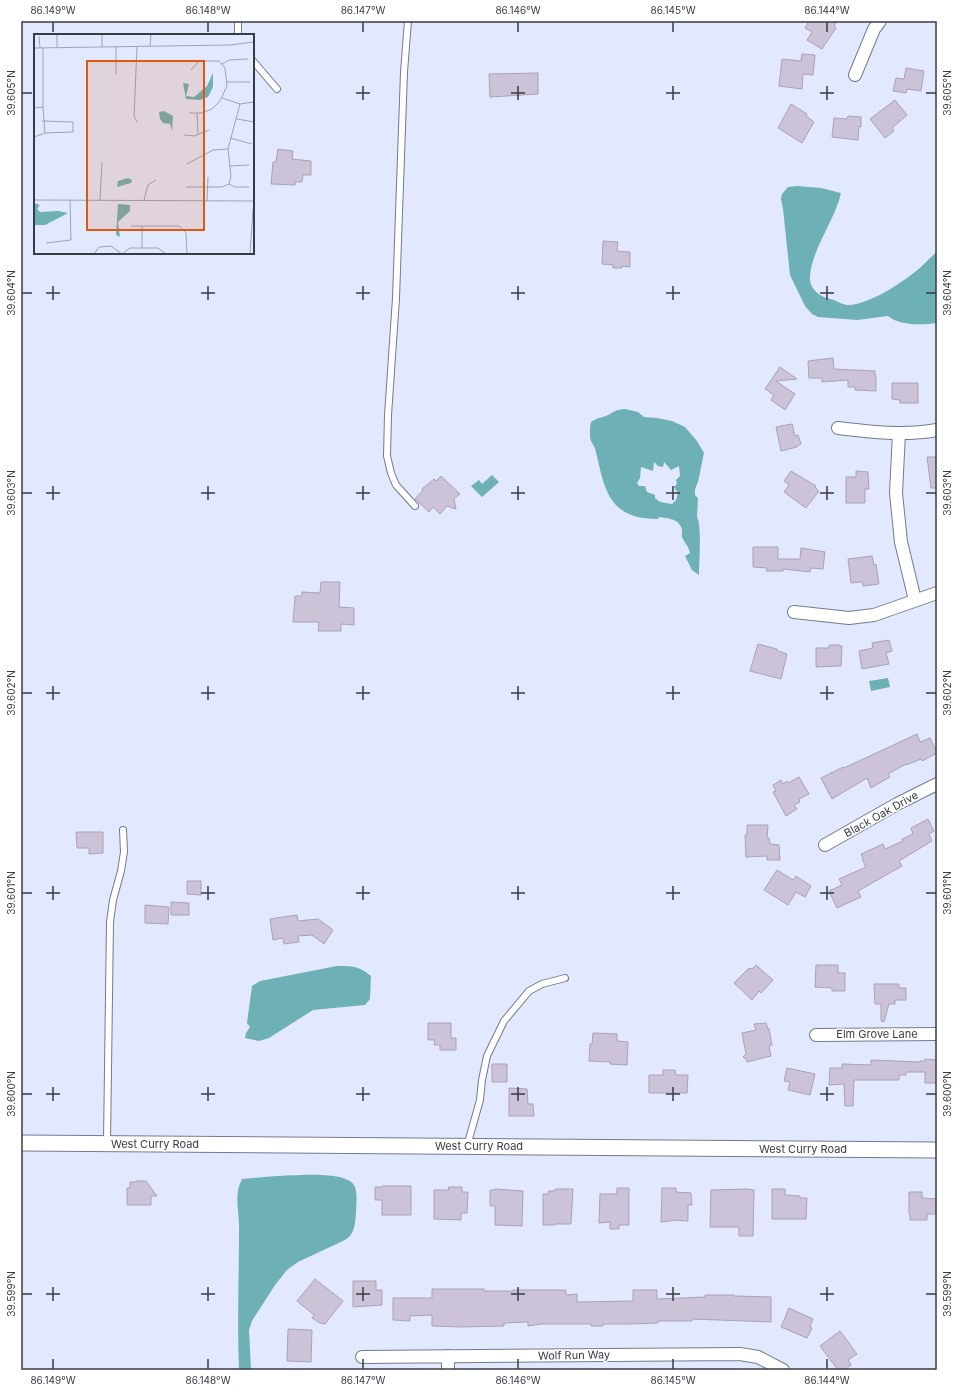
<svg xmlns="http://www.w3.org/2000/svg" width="958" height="1391" viewBox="0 0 958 1391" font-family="Inter,sans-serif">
<rect width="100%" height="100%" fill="#e2e9ff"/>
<path fill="#6db1b6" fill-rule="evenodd" d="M797,186L821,188L841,193C835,221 810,251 810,279C810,289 820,297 830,299C836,300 844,306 850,305C871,303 898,285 915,272C923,266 929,258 937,252V323C922,325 900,326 888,316L857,320L818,317L812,314L805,306L790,275L783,209L781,199L782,194L788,187Z
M625,409L638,412L644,417L657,418L672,421L685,427L697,441L704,453L698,482L695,489V495L698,498L697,517C702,524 699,564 699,575L692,570L685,556L690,553C689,547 686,545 683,539C681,536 682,534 682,530C680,519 668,518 659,517L658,519C610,519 605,492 596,452C595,447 593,445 591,441C589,435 590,427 591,422C598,417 603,418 610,414C616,410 617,410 625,409ZM654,462L658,466L663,467L664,462L671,470L679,466L680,476L676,480L677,484L674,487L678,493L676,500L672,504L660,502L655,498V495L647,492L645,486H639L637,483L640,478L641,467L653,471Z
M492,475L499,482L482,497L471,486L479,480L482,484Z
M888,678L890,687L871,691L869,681Z
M337,966C352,966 359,966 371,976L370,999L365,1005L313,1010L269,1038L259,1041L245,1038L246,1033L250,1027L247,1023L252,986L260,981Z
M276,1176C293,1176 344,1170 354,1185C358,1191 356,1206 356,1213C355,1224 355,1234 345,1240L298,1262L287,1270L275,1285L252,1321L249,1330L251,1370H239C237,1324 239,1277 239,1231C240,1213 233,1196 242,1179Z"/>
<path fill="#ccc3d8" stroke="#aaa1b5" d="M809,21H837L834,26L836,28L822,49L807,40L812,32L805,28Z
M802,54L815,55L813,75L803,74L802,89L779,86L782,59L801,61Z
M906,68L924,71L921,91L907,89L906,93L893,91L896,78L904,79Z
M538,73V94L490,97L489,74Z
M895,100L907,115L892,128L894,131L885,138L870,119Z
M791,104L807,114L806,116L814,122L802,143L778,128Z
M848,116L861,117V127L859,126L858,140L832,137L834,118L847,119Z
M278,149L293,151L292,159L311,161V175H303L302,182H295V185L271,184L273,162H276Z
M603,241L618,242L617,251L630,252V267L622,266V268H613V265L602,264Z
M833,358L834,369L875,371V376H876V391L855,390V387H848V380L822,382V378H809L808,361Z
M780,367L797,379L776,381L795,394L785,410L771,400L774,395L765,389Z
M892,383H918V403H900V400L892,399Z
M792,424L795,436L798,435L801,444L797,446V447L781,451L776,427Z
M927,457H937V488H931Z
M791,471L816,486L815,487L819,491L806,508L784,492L789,485L784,481Z
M856,471L868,472L869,489H865V503H846V477H856Z
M441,476L460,494L454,499L456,509L447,506L440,514L433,507L429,512L415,499L423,490L422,489L434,479L436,481Z
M753,547H778V559H800L801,548L825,552L823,569L811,568L810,572L783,569V571H766L767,568L753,567Z
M872,556L874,565L876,564L879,584L863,586L862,582L851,583L848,559Z
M321,582H340L339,607L354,608V625L341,624V631H318L319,622H293L295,596H302V592L320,593Z
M889,640L892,651L886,653L889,664L862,669L859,651L873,648L872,643Z
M758,644L777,649L776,650L787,654L781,679L750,671Z
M829,645H840V646H842L841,666L816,667V648H829Z
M917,734L920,742L930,738L937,753L922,761L921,759L906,765V764L888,774L890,777L871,788L867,778L832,799L821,778L843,767L844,768Z
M799,777L809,794L799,799L800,802L794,805L797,809L786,816L773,792L776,791L773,785L781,780L783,784L787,781L788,783Z
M928,819L934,831L929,834L932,841L899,861L902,866L858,891L861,897L837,908L829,891L842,885L839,879L866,867L862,859L863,858L861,854L883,844L885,849L903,841L902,839L913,834L911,828Z
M747,825H768L767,838H769L770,844L779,845L780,860H767V856L746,857L745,835H747Z
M76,832H103V853L89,854V848H77Z
M777,870L793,880L796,876L811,886L805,897L796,892L788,905L764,890Z
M187,881H201V895L187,894Z
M171,902L189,903V915H171Z
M145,905L169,907L168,924L145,923Z
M297,915L298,921L318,919L333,930L324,944L312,935L298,936L299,942L284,944L283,938L273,940L270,919Z
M756,965L773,980L761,993L759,991L752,1000L734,983L749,968L752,969Z
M816,965H838V973H845V991H832V988L815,987Z
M874,984H899V988H906V1000H895V1004H889L884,1022L881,1021V1004H875Z
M428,1023H451V1038H456V1050H440V1045H434L435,1040H428Z
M766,1023L768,1029L769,1028L772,1045L769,1046L771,1056L747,1062L746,1059L743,1057L746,1054L742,1033L756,1030L754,1024Z
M593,1033L617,1034V1041L628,1042L627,1065L610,1064V1062L589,1061L590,1044H592Z
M925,1059L937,1060V1083H925V1072H906V1075H899V1080H854L853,1106H845L844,1084L829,1085L830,1068H842V1064L871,1065V1060L920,1062V1061H925Z
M492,1064H507V1082H492Z
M787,1068L815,1074L810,1095L788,1090L790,1082L784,1081Z
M663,1070H675L676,1075H688L687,1093H649V1075H663Z
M509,1088L527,1089L528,1104H533L534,1116H509Z
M136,1181H146L157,1196H151V1205H127V1188H130V1182H136Z
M382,1186H411V1215H382V1200H375V1187H382Z
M448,1187H462V1192H468L467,1213H461V1220L434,1219V1190H449Z
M617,1188H629V1225H619V1229H610V1222L599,1223L600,1194H617Z
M662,1188H676V1192L691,1193L692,1205H688V1221L671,1220V1221L661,1222Z
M495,1189L523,1191L522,1226L495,1225V1206H490V1190H495Z
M555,1189H573L571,1224H555V1225H543V1194H548L549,1191H555Z
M747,1189L754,1190L753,1236H739V1227H710L711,1190Z
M772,1189H785V1195L800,1196V1198H807L806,1219H772Z
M909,1192H922V1198L937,1199V1214H927V1220H910V1214H909Z
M315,1279L343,1301L325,1324L320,1323L312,1318L314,1315L297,1301Z
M353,1281H376V1290H382V1305L353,1307Z
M432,1289H484V1291H513V1290H566V1295L577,1294V1302L633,1301V1290H657V1299L705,1297V1295H734V1296L771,1297V1322L692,1319V1321H658V1323L630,1324H603V1326H591V1324H541L528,1326V1322L504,1323V1326L459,1327L432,1326V1315L410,1316V1321L393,1320V1298H432Z
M789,1308L813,1319L810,1327L812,1328L807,1338L781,1327Z
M288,1329L312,1330L311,1362L287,1361Z
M840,1331L857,1354L848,1360L851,1365L845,1370H838L820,1346Z"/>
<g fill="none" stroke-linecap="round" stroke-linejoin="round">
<g stroke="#747a8d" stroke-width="8">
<path id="service" d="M408,21L404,72L396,298L388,415L387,456L391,473L396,485L415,506
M238,35V21
M253,61L277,89
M107,1143L110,922L113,900L121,871L124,852L123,830
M467,1146L480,1100L482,1080L487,1056L504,1021L529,991L542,984L565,978"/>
</g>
<g stroke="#747a8d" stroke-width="14">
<path id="minor" d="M855,75L874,29L880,21
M838,428C871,432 904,436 937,430
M899,433L896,493L901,542L915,600
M794,612L849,618L874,615L937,593
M825,845L897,804L937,784
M816,1035L937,1034
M448,1356V1370
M362,1357L740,1354L758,1357L783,1370"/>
</g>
<g stroke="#747a8d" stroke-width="17">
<path id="tertiary" d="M21,1143L937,1150"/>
</g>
<use href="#service" stroke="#fff" stroke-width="6"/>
<use href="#minor" stroke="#fff" stroke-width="12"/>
<use href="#tertiary" stroke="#fff" stroke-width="15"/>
</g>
<path fill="none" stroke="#383b43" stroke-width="1.5" d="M53,22V32M208,22V32M363,22V32M518,22V32M673,22V32M827,22V32M363,86V100M518,86V100M673,86V100M827,86V100M22,93H32M356,93H370M511,93H525M666,93H680M820,93H834M926,93H936M53,286V300M208,286V300M363,286V300M518,286V300M673,286V300M827,286V300M22,293H32M46,293H60M201,293H215M356,293H370M511,293H525M666,293H680M820,293H834M926,293H936M53,486V500M208,486V500M363,486V500M518,486V500M673,486V500M827,486V500M22,493H32M46,493H60M201,493H215M356,493H370M511,493H525M666,493H680M820,493H834M926,493H936M53,686V700M208,686V700M363,686V700M518,686V700M673,686V700M827,686V700M22,693H32M46,693H60M201,693H215M356,693H370M511,693H525M666,693H680M820,693H834M926,693H936M53,886V900M208,886V900M363,886V900M518,886V900M673,886V900M827,886V900M22,893H32M46,893H60M201,893H215M356,893H370M511,893H525M666,893H680M820,893H834M926,893H936M53,1087V1101M208,1087V1101M363,1087V1101M518,1087V1101M673,1087V1101M827,1087V1101M22,1094H32M46,1094H60M201,1094H215M356,1094H370M511,1094H525M666,1094H680M820,1094H834M926,1094H936M53,1287V1301M208,1287V1301M363,1287V1301M518,1287V1301M673,1287V1301M827,1287V1301M22,1294H32M46,1294H60M201,1294H215M356,1294H370M511,1294H525M666,1294H680M820,1294H834M926,1294H936M53,1359V1369M208,1359V1369M363,1359V1369M518,1359V1369M673,1359V1369M827,1359V1369"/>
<g text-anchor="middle" stroke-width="3" stroke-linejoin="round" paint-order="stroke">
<g font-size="11" fill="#383b43" stroke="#fff">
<text transform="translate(881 814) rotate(-29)" y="4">Black Oak Drive</text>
<text x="877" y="1038">Elm Grove Lane</text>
<text x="155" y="1148">West Curry Road</text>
<text x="479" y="1150">West Curry Road</text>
<text x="803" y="1153">West Curry Road</text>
<text transform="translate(574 1355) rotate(-1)" y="4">Wolf Run Way</text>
</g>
</g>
<g transform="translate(34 34)">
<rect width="220" height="220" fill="#e2e9ff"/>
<path d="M179,39V53L174,63L166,66L152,65L149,49L155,50L152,62L160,63L173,52ZM130,77L139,82L138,97L136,90L129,89L126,85L125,78ZM94,144L98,146L97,149L83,153L84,147ZM0,169L6,171L3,175L6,178L24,177L34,179L11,191H0ZM84,170L96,171V177L84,188L86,203L82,201Z" fill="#6db1b6"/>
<path fill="none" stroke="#9ea3b4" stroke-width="1" d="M23,0V13M68,0V13M5,2L6,14M103,12L100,82L103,88M116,12L117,0M0,14L196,11L220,8M188,30L195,26L214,25M82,40V13M193,48H216M188,64L206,70L220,68M0,74L9,73V14M155,79H167L178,75L186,67L193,52L191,34L185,27H165L157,36M163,79L164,100M203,85L220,88M8,87L39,88V98L11,99M150,101L160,102L175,96M0,103L11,99L9,73M196,104L218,110M153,130L179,116L194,115M195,132L215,131M195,150L197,142L194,115L206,70M195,150L201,153H215M152,153H188L195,150M0,166L220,167M66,166L68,128M110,166L114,151L122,146M173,167L174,143M97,192H145L152,199L153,220M108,192V214M12,209L37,206L36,166M60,220L65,213L77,212L88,220M88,220L96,214H124L132,220M216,220L219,175"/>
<path fill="#df580f" fill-opacity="0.15" stroke="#df580f" stroke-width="2" d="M53,27H170V196H53Z"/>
<rect width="220" height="220" fill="none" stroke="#383b43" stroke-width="2"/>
</g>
<rect width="958" height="1391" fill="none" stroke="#ffffff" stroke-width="44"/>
<rect x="22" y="22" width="914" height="1347" fill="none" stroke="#383b43" stroke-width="1.5"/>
<g font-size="10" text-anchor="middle" fill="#383b43">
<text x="53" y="14">86.149°W</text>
<text x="208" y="14">86.148°W</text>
<text x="363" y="14">86.147°W</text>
<text x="518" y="14">86.146°W</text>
<text x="673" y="14">86.145°W</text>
<text x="827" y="14">86.144°W</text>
<text transform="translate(11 93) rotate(-90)" y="4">39.605°N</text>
<text transform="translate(947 93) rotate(-90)" y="4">39.605°N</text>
<text transform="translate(11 293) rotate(-90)" y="4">39.604°N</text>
<text transform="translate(947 293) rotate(-90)" y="4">39.604°N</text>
<text transform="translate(11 493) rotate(-90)" y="4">39.603°N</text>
<text transform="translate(947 493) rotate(-90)" y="4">39.603°N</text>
<text transform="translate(11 693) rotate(-90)" y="4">39.602°N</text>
<text transform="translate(947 693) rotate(-90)" y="4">39.602°N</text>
<text transform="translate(11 893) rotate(-90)" y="4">39.601°N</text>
<text transform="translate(947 893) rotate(-90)" y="4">39.601°N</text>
<text transform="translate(11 1094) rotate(-90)" y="4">39.600°N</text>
<text transform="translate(947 1094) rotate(-90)" y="4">39.600°N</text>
<text transform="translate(11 1294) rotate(-90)" y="4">39.599°N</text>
<text transform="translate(947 1294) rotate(-90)" y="4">39.599°N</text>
<text x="53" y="1384">86.149°W</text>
<text x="208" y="1384">86.148°W</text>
<text x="363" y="1384">86.147°W</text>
<text x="518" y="1384">86.146°W</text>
<text x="673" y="1384">86.145°W</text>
<text x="827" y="1384">86.144°W</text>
</g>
</svg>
